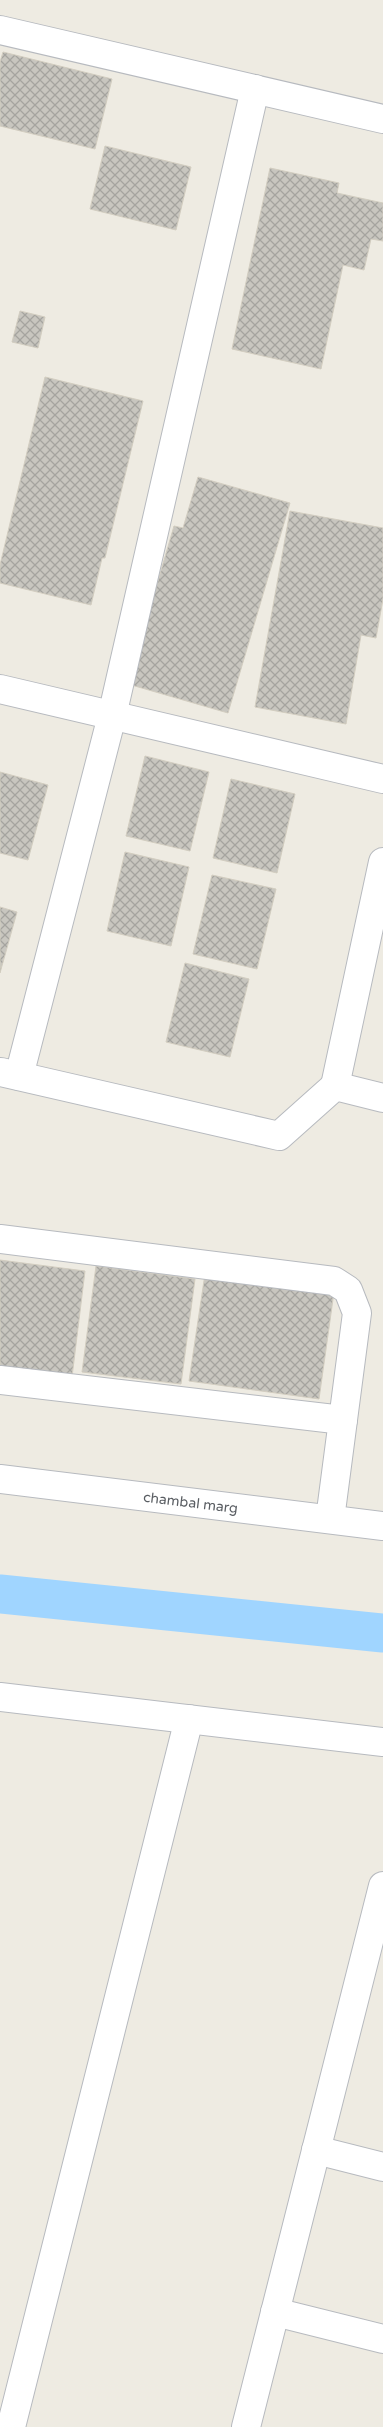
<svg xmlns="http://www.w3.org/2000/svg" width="383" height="2427" viewBox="0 0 383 2427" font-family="'Varela Round',sans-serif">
<defs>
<pattern id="building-cross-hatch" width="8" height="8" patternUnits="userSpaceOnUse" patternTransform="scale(1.25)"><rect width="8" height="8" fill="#c8c6bf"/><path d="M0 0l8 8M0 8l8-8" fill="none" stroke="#a5a49f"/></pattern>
</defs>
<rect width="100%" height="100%" fill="#eeebe2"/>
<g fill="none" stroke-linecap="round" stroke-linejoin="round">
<path stroke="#a0d5ff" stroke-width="39" d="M0,1594L383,1633"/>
</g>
<path fill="url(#building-cross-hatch)" stroke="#d2cdc0" d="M3,52L112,79L95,149L0,126V62Z
M105,146L191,167L176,230L90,209Z
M270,168L339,183L337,193L383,203V241L371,239L364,270L343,265L321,369L232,349Z
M20,311L45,317L38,348L12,342Z
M45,377L143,401L105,558H102L91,605L0,583V565Z
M198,477L290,503L228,713L128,684L174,526L183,528Z
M290,511L383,528V599L376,638L361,635L346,724L255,707Z
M145,756L209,772L190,851L126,836Z
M0,772L48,785L28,860L0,853Z
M231,779L295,794L277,873L213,858Z
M125,852L189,867L171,946L107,931Z
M212,875L276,889L257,969L193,954Z
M0,907L17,912L0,973Z
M185,963L249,979L230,1057L166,1042Z
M0,1260L85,1271L72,1377L0,1367Z
M96,1266L195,1279L181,1384L82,1372Z
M205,1274L334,1292L319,1399L189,1381Z"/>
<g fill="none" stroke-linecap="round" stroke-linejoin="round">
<g stroke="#b7babf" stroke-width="30">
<g id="minor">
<path d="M0,30L383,119"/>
<path d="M0,689L383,779"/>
<path d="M1,1072L279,1136L335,1086L383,1098"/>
<path d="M19,1076L112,716L255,89"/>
<path d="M335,1086L383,862"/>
<path d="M0,1239L334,1281L348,1290L357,1313L330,1519"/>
<path d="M0,1380L343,1420"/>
<path id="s1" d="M0,1479L383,1526"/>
<path d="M0,1697L383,1742"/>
<path d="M316,2150L383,2167"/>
<path d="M275,2312L383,2339"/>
<path d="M11,2427L189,1719"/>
<path d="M246,2427L383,1886"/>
</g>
</g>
<use href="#minor" stroke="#fff" stroke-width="28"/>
</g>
<g text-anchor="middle" stroke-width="4" stroke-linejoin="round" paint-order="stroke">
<g font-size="14" fill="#5a5e63" stroke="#fff">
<text dy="5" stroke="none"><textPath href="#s1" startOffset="192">chambal marg</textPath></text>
</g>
</g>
</svg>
